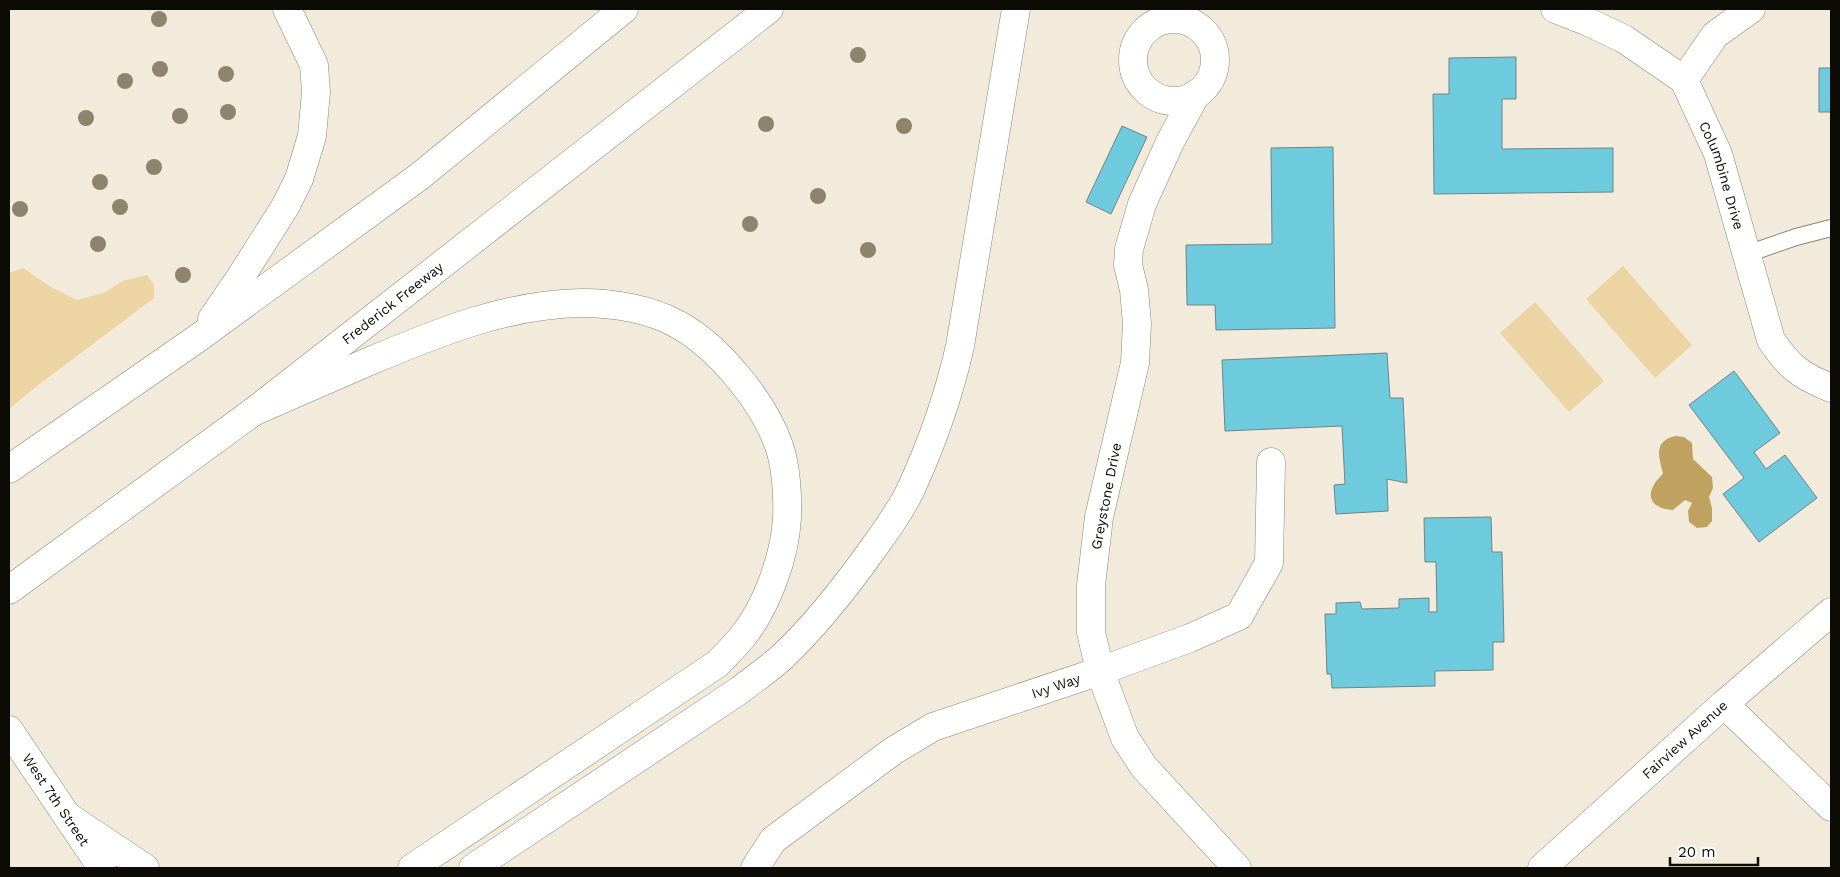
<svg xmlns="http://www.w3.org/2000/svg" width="1840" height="877" viewBox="0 0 1840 877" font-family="'Work Sans',sans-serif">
<rect width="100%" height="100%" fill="#f2eadb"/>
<path fill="#ecd5a2" d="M1623,266L1692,345L1655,378L1586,299Z
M23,268L51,287L77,300L103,293L123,281L147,275L154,285V298L37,386L9,409V273Z
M1535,302L1604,381L1569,412L1500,333Z"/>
<path fill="#bfa25f" d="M1675,436L1684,437L1692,443L1693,459L1712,477L1713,488L1709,497L1712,508V521L1707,527L1697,528L1689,522L1688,511L1692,503L1685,500L1673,510C1656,509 1644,500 1655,483C1657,479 1661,477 1663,473C1658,456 1654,441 1675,436Z"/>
<path fill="#6ecbde" stroke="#708387" d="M1516,57V99H1502V149L1613,148V192L1434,194L1433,94H1449V58Z
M1819,68H1831V112H1819Z
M1122,126L1147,137L1111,214L1086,202Z
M1333,147L1335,328L1216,330L1215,305H1187L1186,245L1272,244L1271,148Z
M1387,353L1390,398H1403L1407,483L1387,479L1388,511L1336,514L1334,485L1345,484L1342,426L1225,431L1222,360Z
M1734,371L1780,433L1754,452L1766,469L1785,455L1817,498L1759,542L1723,494L1744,478L1689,405Z
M1491,517L1492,552H1502L1504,642H1493V670L1435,671V686L1332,688L1331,674H1327L1325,614H1336V603L1360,602L1362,609L1399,608V599L1429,598V612H1437L1436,562H1425L1424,518Z"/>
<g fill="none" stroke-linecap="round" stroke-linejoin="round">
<g stroke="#8c8677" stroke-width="18">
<path id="service" d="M1747,254L1796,237L1831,228"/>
</g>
<g stroke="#8c8677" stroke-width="29">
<g id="minor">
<path id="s1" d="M1555,9L1586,21L1624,39L1684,80L1718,154L1771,340C1789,367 1801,376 1831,388"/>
<circle cx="1174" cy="60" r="41"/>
<path d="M1684,80L1715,35L1751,9"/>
<path d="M1196,94L1170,142L1142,204L1129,249L1128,265L1134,290L1137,323L1135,363L1099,517L1091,585V632L1100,671L1125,738L1144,767L1237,868"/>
<path id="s2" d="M755,868L773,840L893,751L933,727L1100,671L1190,638L1239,616L1269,563L1271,462"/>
</g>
</g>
<g stroke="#8c8677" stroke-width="29">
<g id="tertiary">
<path d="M1724,704L1831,807"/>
<path id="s3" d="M1542,868L1724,704L1831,612"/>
</g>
</g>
<g stroke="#8c8677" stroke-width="29">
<g id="secondary">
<path id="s4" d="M9,730L102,868"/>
</g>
</g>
<g stroke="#8c8677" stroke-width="29">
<g id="motorway">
<path d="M212,319L240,278L285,207L299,179L312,136L316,92L314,65L287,9"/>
<path d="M253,412C292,395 331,378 370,361C439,332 507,304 582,303C613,303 650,309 677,324C718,346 764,402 779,446C786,465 788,497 787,518C785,556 767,606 743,636C735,646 726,655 717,664L412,868"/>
<path d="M9,469L198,338L420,176L624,9"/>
<path id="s5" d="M9,590L253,412L769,9"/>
<path d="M67,816L145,868"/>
<path d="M473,868L740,690C754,679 769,669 782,657C816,625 845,588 872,550C886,531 901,510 911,489C932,443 949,395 960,346L1016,9"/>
</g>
</g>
<use href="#service" stroke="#fff" stroke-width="16"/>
<use href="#minor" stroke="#fff" stroke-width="28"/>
<use href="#tertiary" stroke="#fff" stroke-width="28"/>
<use href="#secondary" stroke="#fff" stroke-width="28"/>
<use href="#motorway" stroke="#fff" stroke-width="28"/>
</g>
<g fill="#8e836c">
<circle cx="159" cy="19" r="8"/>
<circle cx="858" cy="55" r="8"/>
<circle cx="160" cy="69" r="8"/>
<circle cx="226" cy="74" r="8"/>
<circle cx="125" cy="81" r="8"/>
<circle cx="228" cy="112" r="8"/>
<circle cx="180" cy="116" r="8"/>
<circle cx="86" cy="118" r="8"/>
<circle cx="766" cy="124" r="8"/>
<circle cx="904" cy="126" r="8"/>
<circle cx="154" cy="167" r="8"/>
<circle cx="100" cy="182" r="8"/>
<circle cx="818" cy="196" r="8"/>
<circle cx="120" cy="207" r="8"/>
<circle cx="20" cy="209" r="8"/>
<circle cx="750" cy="224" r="8"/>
<circle cx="98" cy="244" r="8"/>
<circle cx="868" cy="250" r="8"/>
<circle cx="183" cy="275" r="8"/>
</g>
<g text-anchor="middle" stroke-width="4" stroke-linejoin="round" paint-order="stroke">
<g font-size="14" fill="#0d0b06" stroke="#fff">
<text dy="5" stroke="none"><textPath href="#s1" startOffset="251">Columbine Drive</textPath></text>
<text dy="5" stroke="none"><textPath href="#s5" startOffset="479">Frederick Freeway</textPath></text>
<text transform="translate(1106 496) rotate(-79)" y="5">Greystone Drive</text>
<text dy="5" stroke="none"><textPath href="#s2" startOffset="359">Ivy Way</textPath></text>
<text dy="5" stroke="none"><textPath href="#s3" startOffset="192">Fairview Avenue</textPath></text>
<text dy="5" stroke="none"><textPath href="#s4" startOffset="84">West 7th Street</textPath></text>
</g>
</g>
<rect width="1840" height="877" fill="none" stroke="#0d0b06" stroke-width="20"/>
<path d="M1670 857v8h88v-8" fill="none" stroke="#0d0b06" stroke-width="2.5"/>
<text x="1678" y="857" font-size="15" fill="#0d0b06" stroke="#ffffff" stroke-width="4" paint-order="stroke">20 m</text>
</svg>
